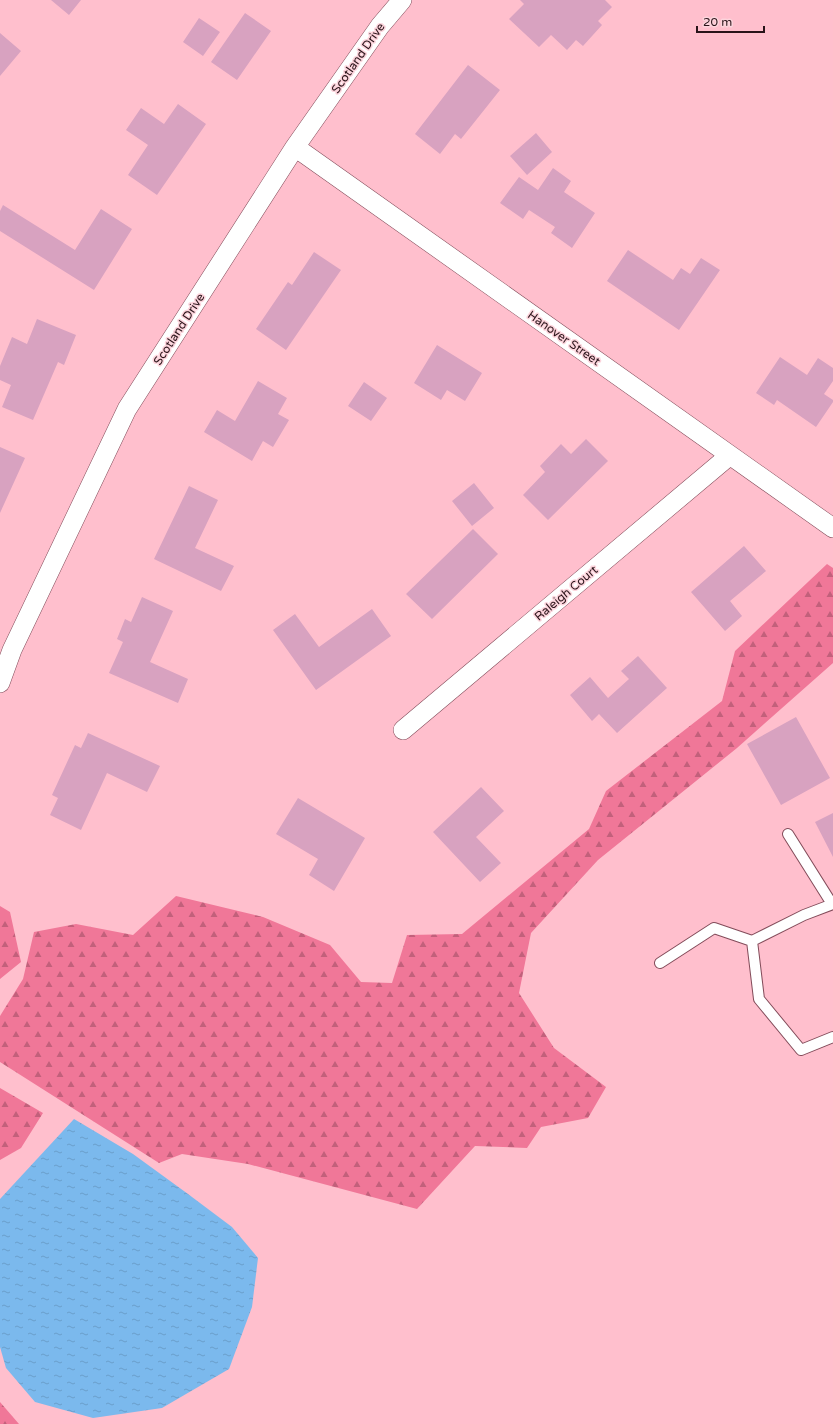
<svg xmlns="http://www.w3.org/2000/svg" width="833" height="1424" viewBox="0 0 833 1424" font-family="'Varela Round',sans-serif">
<defs>
<pattern id="forest-firs" width="22" height="20" patternUnits="userSpaceOnUse"><rect width="22" height="20" fill="#f07798"/><path d="M5 1l3.5 6h-7zM16 11l3.5 6h-7z" fill="#c2607b"/></pattern>
<pattern id="water-ripples" width="26" height="14" patternUnits="userSpaceOnUse"><rect width="26" height="14" fill="#7bb9ed"/><path d="M2 4q2-2 4 0t4 0M15 11q2-2 4 0t4 0" fill="none" stroke="#6a9ecb"/></pattern>
</defs>
<rect width="100%" height="100%" fill="#ffbfcd"/>
<path fill="url(#forest-firs)" d="M827,564L833,568V663L737,748L598,860L531,933L519,993L554,1048L606,1087L588,1118L541,1127L527,1148L475,1146L417,1209L248,1164L182,1154L159,1163L0,1062V1016L23,979L34,932L76,924L133,935L176,896L263,917L330,945L361,982L392,983L407,935L462,934L589,829L606,791L722,701L735,651Z
M0,906L10,912L21,962L0,979Z
M0,1088L43,1113L21,1148L0,1160Z
M0,1402L19,1424H0Z"/>
<path fill="url(#water-ripples)" d="M74,1119L133,1154L188,1194L232,1227L258,1258L252,1307L229,1369L162,1408L93,1418L35,1402L6,1368L0,1347V1199Z"/>
<path fill="#d8a2c0" d="M51,0H81L69,15Z
M520,0H605L612,7L598,21L602,25L583,46L576,40L567,50L551,35L539,47L509,19L524,4Z
M245,13L271,31L237,80L211,62Z
M199,18L220,32L203,56L183,42Z
M0,33L21,51L0,76Z
M468,65L500,90L461,139L455,134L440,154L415,134Z
M178,104L206,124L157,195L128,175L148,145L126,130L141,108L164,124Z
M536,133L552,152L527,175L510,156Z
M553,168L571,181L564,192L595,213L572,248L551,233L555,227L529,210L523,219L500,203L519,177L538,190Z
M3,205L75,250L101,209L132,229L94,290L0,231V211Z
M628,250L673,280L681,268L690,274L701,258L720,270L679,330L607,281Z
M314,252L341,270L286,350L256,329L288,282L292,285Z
M37,319L76,335L64,365L58,362L33,420L2,407L11,385L0,380V366L12,337L27,344Z
M437,345L482,373L465,401L447,390L441,400L414,383Z
M780,357L807,375L818,358L833,368V381L824,394L833,400V402L816,427L777,400L774,405L756,393Z
M258,381L287,398L278,414L289,420L273,447L263,441L252,461L204,432L217,410L235,421Z
M364,382L387,398L371,421L348,406Z
M586,439L608,461L548,520L523,495L545,472L540,466L561,444L571,454Z
M0,447L25,458L0,513Z
M474,483L494,508L472,526L452,501Z
M189,486L218,500L195,548L234,566L221,591L154,559Z
M473,529L498,554L432,619L406,594Z
M744,546L766,571L730,601L742,616L725,631L691,592Z
M142,597L173,611L150,662L188,679L178,703L109,673L123,642L117,639L125,619L131,622Z
M372,609L391,636L316,690L273,630L295,614L319,647Z
M638,656L667,688L617,733L599,714L592,721L570,695L590,677L608,698L629,679L621,671Z
M796,717L830,778L781,805L747,744Z
M88,733L160,766L147,792L107,773L81,830L50,815L58,798L52,795L75,745L81,748Z
M481,787L504,811L476,837L501,863L480,882L433,832Z
M298,798L365,838L334,891L309,875L318,859L276,834Z
M833,813V857L815,822Z"/>
<g fill="none" stroke-linecap="round" stroke-linejoin="round">
<g stroke="#834c5a" stroke-width="12">
<path id="service" d="M788,834L832,904
M752,941L759,999L801,1050L833,1037
M660,963L714,928L752,941L804,915L833,904"/>
</g>
<g stroke="#834c5a" stroke-width="20">
<path id="minor" d="M295,147L833,528
M0,683L12,650L127,409L295,147L380,26L402,0
M403,730L729,456"/>
</g>
<use href="#service" stroke="#fff" stroke-width="10"/>
<use href="#minor" stroke="#fff" stroke-width="19"/>
</g>
<g text-anchor="middle" stroke-width="3" stroke-linejoin="round" paint-order="stroke">
<g font-size="12" fill="#291319" stroke="#fcd4dc">
<text transform="translate(358 58) rotate(-55)" y="4">Scotland Drive</text>
<text transform="translate(179 329) rotate(-57)" y="4">Scotland Drive</text>
<text transform="translate(564 338) rotate(35)" y="4">Hanover Street</text>
<text transform="translate(566 593) rotate(-40)" y="4">Raleigh Court</text>
</g>
</g>
<path d="M697 26v6h67v-6" fill="none" stroke="#291319" stroke-width="2"/>
<text x="703" y="26" font-size="12" fill="#291319" stroke="#fcd4dc" stroke-width="3" paint-order="stroke">20 m</text>
</svg>
